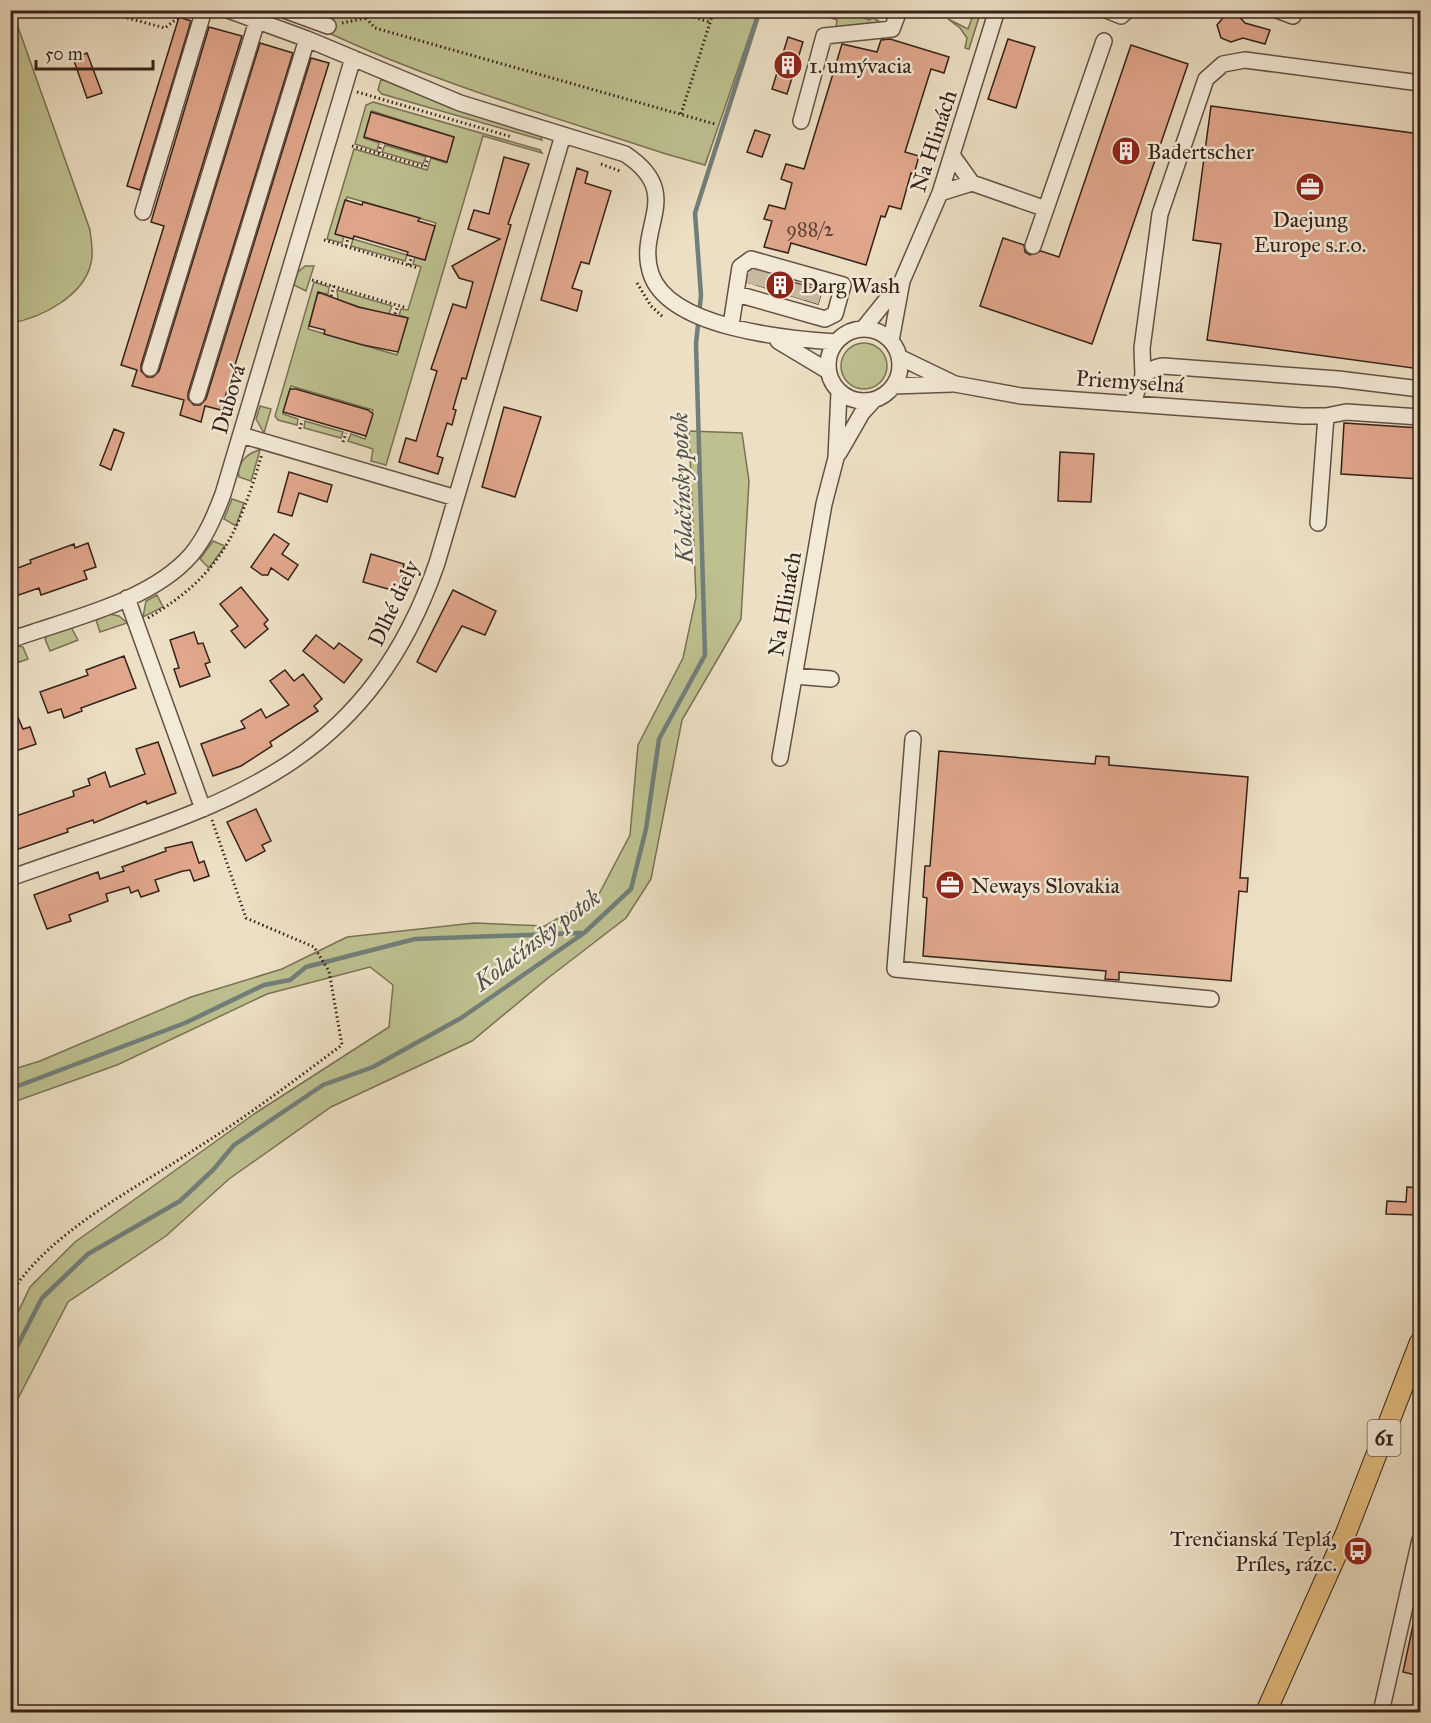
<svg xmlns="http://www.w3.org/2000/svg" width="1431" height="1723" viewBox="0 0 1431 1723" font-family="'IM FELL Great Primer',serif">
<rect width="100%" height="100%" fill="#ecdfc3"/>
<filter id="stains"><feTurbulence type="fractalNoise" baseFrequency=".00333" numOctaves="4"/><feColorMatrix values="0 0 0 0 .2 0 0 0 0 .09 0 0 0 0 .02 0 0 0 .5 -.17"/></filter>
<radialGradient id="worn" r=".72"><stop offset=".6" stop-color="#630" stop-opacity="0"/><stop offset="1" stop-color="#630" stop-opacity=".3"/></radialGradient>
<path fill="#bec08f" stroke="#7a7155" stroke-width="1.5" d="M12,10L90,230C91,241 94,252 91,263C84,296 41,318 11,323Z
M963,10L981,11L969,49L965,48L967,38L960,28L948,19L968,29L972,18L962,13Z
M333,11H758L705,165L666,154C552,116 435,83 327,32Z
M812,11L854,10L862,13L861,17L870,20L872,17L880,22L836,27L837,20Z
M381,79L451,108L540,136L542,140L382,94L378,90Z
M373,102L540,150L542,153L483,136L386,465L371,461L373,449L348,441L351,434L365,439L373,410L291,386L283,414L298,419L297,425L278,420L275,416L314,282L329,287L328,294L318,292L308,329L397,355L408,318L399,315L401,309L408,310L421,267L413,264L415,257L425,260L436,223L347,197L336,234L344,236L342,243L327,239L354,149L427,170L431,158L446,163L454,137L372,111L364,138L379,143L377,151L355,144L366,105Z
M385,145L426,157L423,164L382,152Z
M353,239L407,255L405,261L351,246Z
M305,266H314L306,291L294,285L297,273Z
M337,290L392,306L388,316L338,300Z
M841 366a23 23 0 1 1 46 0a23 23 0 1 1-46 0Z
M260,406L271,409L264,433L256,419Z
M305,421L343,432L341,438L304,428Z
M689,431L742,433L749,481L741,619L682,720L651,879L626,918L548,978L472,1041L331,1107L229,1179L166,1236L68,1302L11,1412V1327L30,1287L75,1242L254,1114L389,1027L393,985L370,967L267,994L117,1065L11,1103V1070L40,1061L191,997L282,969L347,937L474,923L545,926L599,894L630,835L638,745L683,658L696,597Z
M260,450L251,481L239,477C236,464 247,453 260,450Z
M232,499L244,503L236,526L224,519Z
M213,541L225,546L209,568L200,559Z
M157,595L163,607L143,617L146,601Z
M109,614L119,616L127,623L100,632L96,620Z
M71,627L78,640L50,651L45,639L47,636Z
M20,646L23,647L28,659L11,665V649Z"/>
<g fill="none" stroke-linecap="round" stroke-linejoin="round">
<path stroke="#717e7a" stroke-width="4.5" d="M10,1089L185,1023L264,985L290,980L306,967L415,939L581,933
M10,1360L42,1298L88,1254L180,1201L213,1170L234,1145L323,1085L373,1067L461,1018L584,933L631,889L646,829L659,739L705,655L696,344L701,295L695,213L760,10"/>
</g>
<path fill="#e1a78c" stroke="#35221b" stroke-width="1.5" d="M1227,13L1237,14L1245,23L1270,30L1265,44L1243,38L1231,42L1221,38L1217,25Z
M179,17L191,21L140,190L127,186Z
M209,27L242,36L141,365V371L147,377H153L159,371L260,43L293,53L188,393V399L194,405H200L206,399L311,58L329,63L221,410L205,406L201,422L180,415L184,400L132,386L137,370L121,365L164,226L151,222Z
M788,37L803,42L787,94L772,89Z
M890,39L949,57L944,73L931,69L905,152L919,156L914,174L911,173L901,209L889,206L885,217L881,216L866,265L791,243L788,253L764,247L772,221L764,219L769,205L785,209L792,183L781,179L786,164L804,169L842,44L877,52L881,40Z
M1008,39L1035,47L1016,108L988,99Z
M1131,45L1188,64L1092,344L980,306L1003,238L1024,245L1025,252L1030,255L1041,251L1059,257Z
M87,53L102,93L87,98L73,58Z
M1211,106L1420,134V369L1207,340L1221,244L1193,240Z
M371,112L454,137L447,162L364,137Z
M755,130L770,135L762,157L747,152Z
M504,157L529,164L508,224L511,225L466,379L462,378L453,409L456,410L452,425L447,423L437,456L443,458L438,474L399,462L406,438L416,441L437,371L431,369L453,304L466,308L473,282L459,278L452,266L500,239L468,229L474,210L489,214Z
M577,168L588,172L585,183L611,191L589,264L581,262L572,288L582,291L577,311L541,300Z
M345,200L362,205L363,202L420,218L418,221L435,226L425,260L407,255L408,252L354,236L353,239L335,234Z
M753,270L822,291L818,304L747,282L749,273Z
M318,292L358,307L408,318L398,352L363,345L324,334L325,330L309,326Z
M290,389H296L368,410L373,414L366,436L283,412Z
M504,407L541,417L515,497L482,487Z
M1344,423L1420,428V479L1341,474Z
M114,429L124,433L111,470L100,465Z
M1060,452L1094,454L1091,502L1058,501Z
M289,472L332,485L327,502L299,493L292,516L278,512Z
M274,534L289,544L282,554L298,565L288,580L271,568L268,575H262L251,567Z
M88,543L96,567L84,571L87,579L41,595L39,588L10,598V571L31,563L30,560L74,544L75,548Z
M371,554L404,564L399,592L363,582Z
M241,587L268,620L264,624L268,629L245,648L231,631L238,626L220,604Z
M453,590L496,611L485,635L462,626L436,672L417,662Z
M194,632L198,644L203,643L210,662L205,664L210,676L180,687L174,669L179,668L170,640Z
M316,635L334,649L339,643L362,660L344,683L303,651Z
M124,656L136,688L81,708L82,711L64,718L61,709L48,713L40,692L88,675L86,670Z
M285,670L294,681L303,674L322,699L314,706L318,711L270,742L272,746L241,766L213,776L201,744L245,728L241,721L261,709L266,718L289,705L270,681Z
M10,699L23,729L30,727L36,744L10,753Z
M158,742L176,793L147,804L146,801L94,823L93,820L67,829L68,832L10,852V818L74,796L73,791L90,785L88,779L105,772L110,787L145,774L136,749Z
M939,751L1095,764L1096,756L1109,757V765L1248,777L1240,878H1248L1247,892L1239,891L1231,981L1119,972V980L1105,979L1106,971L923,956L927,898L923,897L924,881L925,866H930Z
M256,809L271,841L262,845L265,851L246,861L227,822Z
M192,842L199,863L204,861L209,876L194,881L190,870L183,871L155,880L159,891L141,897L138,890L131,893L129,887L106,894L108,901L69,915L71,921L47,929L34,895L98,872L100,879L124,871L122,867L166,851L165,848Z
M1407,1187L1420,1188L1418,1215L1386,1214L1387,1201L1406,1202Z
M1415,1616H1420V1676L1403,1672Z"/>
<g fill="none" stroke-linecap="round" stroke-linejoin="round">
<path stroke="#c7b9a1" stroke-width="15" stroke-dasharray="15 8" stroke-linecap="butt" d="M748,283L753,269
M759,286L763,272
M770,289L773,276
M780,293L784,279
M797,298L801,285
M811,302L815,289"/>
<g stroke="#635145" stroke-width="18">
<path id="minor" d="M228,10L307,39L460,103L625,154C686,194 635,227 651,274C669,328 787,339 836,342
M284,10L328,26
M1106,10L1121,16L1128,10
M1277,10L1293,16
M801,121L824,36L892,29L897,16
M952,155L972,183L1046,209
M940,193L972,183
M143,212L204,10
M1033,246L1104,41
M731,325L740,267L751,259L843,285L835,314L825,319L737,294
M863,329L900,283
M828 365a36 36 0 1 1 72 0a36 36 0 1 1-72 0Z
M778,341L828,371
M891,341L902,281L940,193L997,10
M899,357L955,384L1021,396L1302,416H1326L1346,412L1420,417
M150,368L257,21L266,10
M1143,376L1142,348L1160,214L1206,79L1223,64L1245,60L1420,83
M893,386L952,384
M197,396L307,39
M1134,404C1137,385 1142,369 1163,366L1338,379L1420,389
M241,435L456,498
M839,453L862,413L874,400
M1318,523L1326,416
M127,598L203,809
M10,640C68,619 150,602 191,555C206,537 215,515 223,494L353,58
M794,676L831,679
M913,739L895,969L1211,999
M780,758L824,504L836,458L839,392
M10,878C205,808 361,782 437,563L563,135
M1381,1712L1420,1540"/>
</g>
<g stroke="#35221b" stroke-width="22">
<path id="major" d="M1266,1712L1346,1533L1420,1342"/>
</g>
<path stroke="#35221b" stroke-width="3" stroke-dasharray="1.5 3" stroke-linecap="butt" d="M119,10L120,16L165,28L180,16
M668,10L710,22
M366,18L375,28L715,124
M342,23L366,18L374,10
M357,92L512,137
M681,114L714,10
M352,146L425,167L428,158
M379,153L381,144
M601,164L620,171
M324,240L418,268
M346,246L348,238
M409,265L412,256
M312,280L407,308
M637,283L651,306L664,318
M331,296L334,286
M395,314L398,306
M300,429L302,420
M343,442L346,433
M148,618C222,574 238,533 262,454
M10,1295C49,1231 139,1187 200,1146C249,1115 295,1080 342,1045L329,971L314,947L246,918L212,820"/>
<use href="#minor" stroke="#f3ead8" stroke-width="15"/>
<use href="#major" stroke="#e6c082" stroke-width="20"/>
</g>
<defs>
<g id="building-disc" transform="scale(1.5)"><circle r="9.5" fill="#8f2418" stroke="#f3ead8"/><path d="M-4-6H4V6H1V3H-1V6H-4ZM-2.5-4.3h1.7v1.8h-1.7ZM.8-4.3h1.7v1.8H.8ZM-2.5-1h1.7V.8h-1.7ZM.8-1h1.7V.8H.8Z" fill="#fff"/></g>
<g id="office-disc" transform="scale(1.5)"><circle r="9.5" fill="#8f2418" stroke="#f3ead8"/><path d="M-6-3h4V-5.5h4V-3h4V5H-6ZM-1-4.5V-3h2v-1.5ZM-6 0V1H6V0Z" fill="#fff"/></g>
<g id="bus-disc" transform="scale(1.5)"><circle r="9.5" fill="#8f2418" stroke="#f3ead8"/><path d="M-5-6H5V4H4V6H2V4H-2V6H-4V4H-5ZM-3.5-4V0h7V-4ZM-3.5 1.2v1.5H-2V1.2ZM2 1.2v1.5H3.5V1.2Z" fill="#fff"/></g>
</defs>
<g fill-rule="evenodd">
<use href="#building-disc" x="788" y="65"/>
<use href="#building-disc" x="1126" y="151"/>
<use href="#office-disc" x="1310" y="187"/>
<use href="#building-disc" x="780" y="285"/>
<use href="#office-disc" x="950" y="885"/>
<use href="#bus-disc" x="1358" y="1551"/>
</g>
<g text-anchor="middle" stroke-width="5" stroke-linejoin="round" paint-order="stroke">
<g font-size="20" fill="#604337">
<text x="810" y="236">988/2</text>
</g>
<rect fill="#f3ead8" stroke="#6e5e54" stroke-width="1.5" x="1367.5" y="1420" width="33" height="36" rx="4.5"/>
<g font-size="21" font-weight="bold" fill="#35221b">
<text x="1384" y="1445">61</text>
</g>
<g font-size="22" fill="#35221b" stroke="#f3ead8" text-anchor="start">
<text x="809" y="73">1. umývacia</text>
<text x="1147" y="159">Badertscher</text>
<text x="1310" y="227" text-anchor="middle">Daejung<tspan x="1310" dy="25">Europe s.r.o.</tspan></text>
<text x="801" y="293">Darg Wash</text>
<text x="971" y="893">Neways Slovakia</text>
<text x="1337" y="1546" text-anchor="end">Trenčianská Teplá,<tspan x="1337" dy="25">Príles, rázc.</tspan></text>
</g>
<g font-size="22" fill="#35221b" stroke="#f3ead8">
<text transform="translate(933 141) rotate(-72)" y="8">Na Hlinách</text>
<text transform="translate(1130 381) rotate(4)" y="8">Priemyselná</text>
<text transform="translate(228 399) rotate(-74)" y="8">Dubová</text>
<text transform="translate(393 603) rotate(-65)" y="8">Dlhé diely</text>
<text transform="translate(784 604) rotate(-80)" y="8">Na Hlinách</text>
</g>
<g font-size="24" font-style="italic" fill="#53504a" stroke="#f3ead8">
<text transform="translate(682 488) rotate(-92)" y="8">Kolačínsky potok</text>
<text transform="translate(537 940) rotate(-37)" y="8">Kolačínsky potok</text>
</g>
</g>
<rect width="1431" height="1723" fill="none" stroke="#ecdfc3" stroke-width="36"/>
<rect x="12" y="12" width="1407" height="1699" fill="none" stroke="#35221b" stroke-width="3"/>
<rect x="18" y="18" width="1395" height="1687" fill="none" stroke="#35221b" stroke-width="1.5"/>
<path d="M36 60v9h117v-9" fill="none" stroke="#35221b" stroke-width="3"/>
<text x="45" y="60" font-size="18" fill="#35221b" stroke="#f3ead8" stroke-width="4.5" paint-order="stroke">50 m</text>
<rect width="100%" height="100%" filter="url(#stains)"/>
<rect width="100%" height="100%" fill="url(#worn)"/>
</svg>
